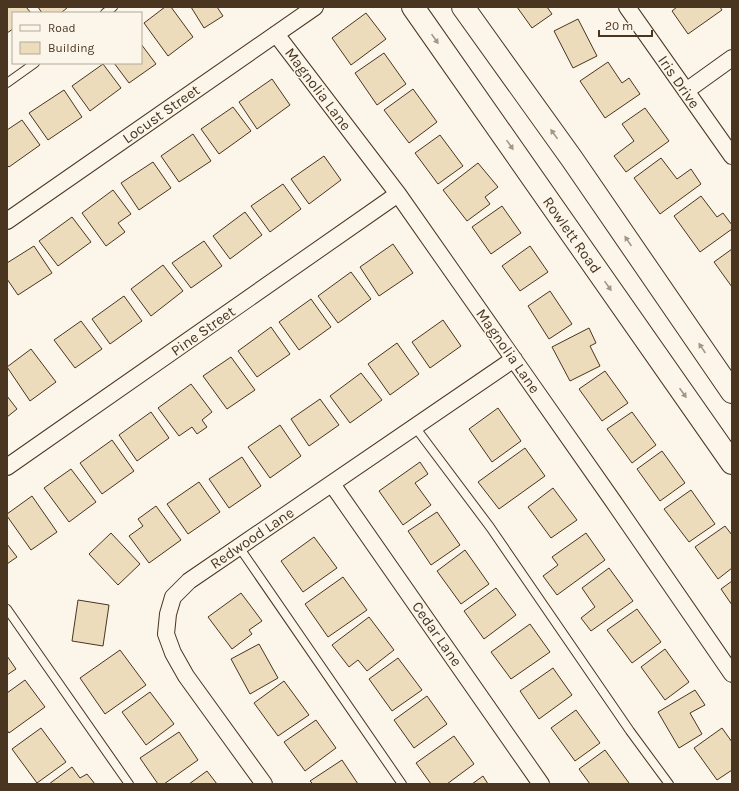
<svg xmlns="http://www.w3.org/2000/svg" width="739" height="791" viewBox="0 0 739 791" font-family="Karla,sans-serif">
<rect width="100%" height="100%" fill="#fbf6e9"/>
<path fill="#ecdcbc" stroke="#4a3520" d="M7,7H26L31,13H13V29L7,33Z
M38,7H68L61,13H42Z
M165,7H171L193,37L168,56L144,23Z
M191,7H217L223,16L204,28Z
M517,7H547L552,14L532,28Z
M677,7H720L722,10L688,34L672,11Z
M366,13L386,39L351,65L332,38Z
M578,19L597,56L573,68L554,31Z
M141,44L156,64L129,83L114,63H141Z
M384,53L406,84L377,105L355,73Z
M608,62L622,83L629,78L640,94L605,118L580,81Z
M103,64L121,88L90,111L72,86Z
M272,79L290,105L257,129L239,102Z
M413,89L437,122L409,143L384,110Z
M64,90L82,117L48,140L29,113Z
M233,107L251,131L219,154L201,129Z
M645,108L669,141L626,172L614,156L634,141L622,124Z
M22,120L40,145L9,167L7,165V130Z
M193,134L211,161L179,182L161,156Z
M440,135L463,166L438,184L415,153Z
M324,156L341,180L309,204L291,179Z
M661,158L677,179L691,169L701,184L660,214L634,178Z
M153,162L171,188L139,210L121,183Z
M478,163L498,187L485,197L490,204L467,221L443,190Z
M283,184L301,209L270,232L251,206Z
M113,190L131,214L118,223L125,232L106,246L82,213Z
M701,196L717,217L723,213L732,225V229L700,252L674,216Z
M502,206L521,233L491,254L472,227Z
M245,212L262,235L230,259L213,236Z
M72,217L91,242L58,266L39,241Z
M204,241L222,266L191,288L172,263Z
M393,244L413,273L379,296L360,267Z
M34,246L52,273L18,295L7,279V263Z
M530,246L548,272L520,291L502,266Z
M732,249V287L714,262Z
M163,265L183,291L151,316L131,289Z
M351,272L371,299L338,323L318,296Z
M550,291L572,324L549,339L528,306Z
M124,296L142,321L110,344L92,319Z
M311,299L331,327L299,350L279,322Z
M443,320L461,346L430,368L412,342Z
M81,321L102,349L75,368L54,340Z
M271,327L290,354L257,377L238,351Z
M589,328L596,343L590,346L600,366L570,381L552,347Z
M397,343L419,374L390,395L368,364Z
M31,349L56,382L30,401L7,367Z
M231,357L255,390L227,409L203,376Z
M605,371L628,403L602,421L579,389Z
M361,373L382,400L350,423L330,396Z
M191,384L212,412L202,420L207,427L197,434L192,427L179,436L158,408Z
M7,396L17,409L7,417Z
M320,399L339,425L309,446L291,419Z
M498,408L521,441L492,462L469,429Z
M151,412L169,438L137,461L119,435Z
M632,412L656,445L632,463L607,429Z
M280,425L301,456L270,478L248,447Z
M112,440L134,471L102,494L80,463Z
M525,448L545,476L499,509L478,482Z
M662,451L685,483L660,501L637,469Z
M242,457L261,486L229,508L209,479Z
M420,462L428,474L415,483L431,505L403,525L379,491Z
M71,469L96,502L69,522L44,488Z
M199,482L220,512L188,534L167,504Z
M553,488L577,520L551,538L528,507Z
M691,490L715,524L689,542L664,509Z
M32,496L57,532L31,550L7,516V514Z
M156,506L181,540L149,563L129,536L143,526L138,519Z
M437,512L460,545L431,565L408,531Z
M725,526L732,535V568L718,579L695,547Z
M111,533L140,564L118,585L89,554Z
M586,533L605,560L557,595L543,576L558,565L552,557Z
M314,537L337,568L303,592L281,561Z
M7,544L17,557L7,564Z
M465,550L489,584L461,604L437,571Z
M609,568L633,601L591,631L581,618L595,607L582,588Z
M343,577L367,610L328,637L305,604Z
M732,581V605L721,589Z
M496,588L516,615L484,639L464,611Z
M241,593L262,621L249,630L252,634L232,649L208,617Z
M78,600L109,605L103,646L72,641Z
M637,609L661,642L632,663L607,630Z
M369,617L394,650L367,671L358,660L349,667L332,645Z
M530,624L550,652L511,679L491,652Z
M259,644L278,678L250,694L231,659Z
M665,649L689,682L665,700L641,667Z
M120,650L146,685L105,714L80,678Z
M7,656L16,669L7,675Z
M398,658L422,690L392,711L369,679Z
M553,668L572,695L539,719L520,691Z
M25,680L45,707L9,733L7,730V693Z
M284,681L309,715L278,736L254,703Z
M695,690L705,705L690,713L702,734L679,748L658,712Z
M150,692L174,724L146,745L122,712Z
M427,696L447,724L414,748L394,720Z
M576,710L600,743L575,761L551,728Z
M316,720L336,748L305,771L284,742Z
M41,728L66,762L37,783L12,749Z
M722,728L732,742V770L717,780L694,748Z
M179,732L198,760L164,784H158L140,758Z
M454,736L474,764L447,784H431L416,763Z
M605,750L629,783L628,784H590L579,769Z
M342,760L358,784H313L310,781Z
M72,767L80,778L87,774L95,784H49Z
M207,771L217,784H189Z
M483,776L488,784H472Z"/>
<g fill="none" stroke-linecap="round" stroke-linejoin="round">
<g stroke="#4a3520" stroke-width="10">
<path id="lane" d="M105,13L113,7
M7,83L35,63
M415,427L490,527L630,731L669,784
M239,547L402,784
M7,609L129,784"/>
</g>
<g stroke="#4a3520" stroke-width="18">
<path id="street" d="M627,7L732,156
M276,34L398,194L613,501L732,674
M686,91L732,58
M7,221L315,7
M7,467L398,194
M332,484L541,784
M264,784L186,676L173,653L166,634L168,614L173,597L189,581L514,359"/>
</g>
<g stroke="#4a3520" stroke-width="24">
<path id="secondary" d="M413,7L732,463
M463,7L572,159L732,392"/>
</g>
<use href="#lane" stroke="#fbf6e9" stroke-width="8"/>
<use href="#street" stroke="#fbf6e9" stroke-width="16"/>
<use href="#secondary" stroke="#fbf6e9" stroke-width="22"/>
</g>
<defs><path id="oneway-solid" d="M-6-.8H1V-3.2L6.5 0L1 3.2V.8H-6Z"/></defs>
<g fill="#a29684">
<use href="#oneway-solid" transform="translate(435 39) rotate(55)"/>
<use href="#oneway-solid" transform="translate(554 134) rotate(-126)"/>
<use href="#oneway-solid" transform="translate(510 145) rotate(55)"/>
<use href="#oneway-solid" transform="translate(628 241) rotate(-124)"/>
<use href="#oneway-solid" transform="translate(608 286) rotate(55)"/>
<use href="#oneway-solid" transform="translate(702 348) rotate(-124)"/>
<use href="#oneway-solid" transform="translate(683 393) rotate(55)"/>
</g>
<g text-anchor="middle" stroke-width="3" stroke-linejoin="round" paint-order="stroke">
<g font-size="15" fill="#4a3520" stroke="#fbf6e9">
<text transform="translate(679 82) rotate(55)" y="5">Iris Drive</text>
<text transform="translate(318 89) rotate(53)" y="5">Magnolia Lane</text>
<text transform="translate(161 114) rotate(-35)" y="5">Locust Street</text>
<text transform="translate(572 235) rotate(55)" y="5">Rowlett Road</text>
<text transform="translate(203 331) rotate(-35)" y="5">Pine Street</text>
<text transform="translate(508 351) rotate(55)" y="5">Magnolia Lane</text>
<text transform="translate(252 538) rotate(-34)" y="5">Redwood Lane</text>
<text transform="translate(437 634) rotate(55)" y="5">Cedar Lane</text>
</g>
</g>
<rect width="739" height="791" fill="none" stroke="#4a3520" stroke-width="16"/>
<rect x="12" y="12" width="130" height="52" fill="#fbf6e9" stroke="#b4a999"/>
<rect x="20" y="25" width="20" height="6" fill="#fbf6e9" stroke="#b4a999"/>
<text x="48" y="32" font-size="12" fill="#4a3520">Road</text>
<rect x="20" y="42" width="20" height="12" fill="#ecdcbc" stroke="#b4a999"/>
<text x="48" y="52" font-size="12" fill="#4a3520">Building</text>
<path d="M599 30v6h53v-6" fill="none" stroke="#4a3520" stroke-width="2"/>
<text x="605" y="30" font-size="12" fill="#4a3520" stroke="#fbf6e9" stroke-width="3" paint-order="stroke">20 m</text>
</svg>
